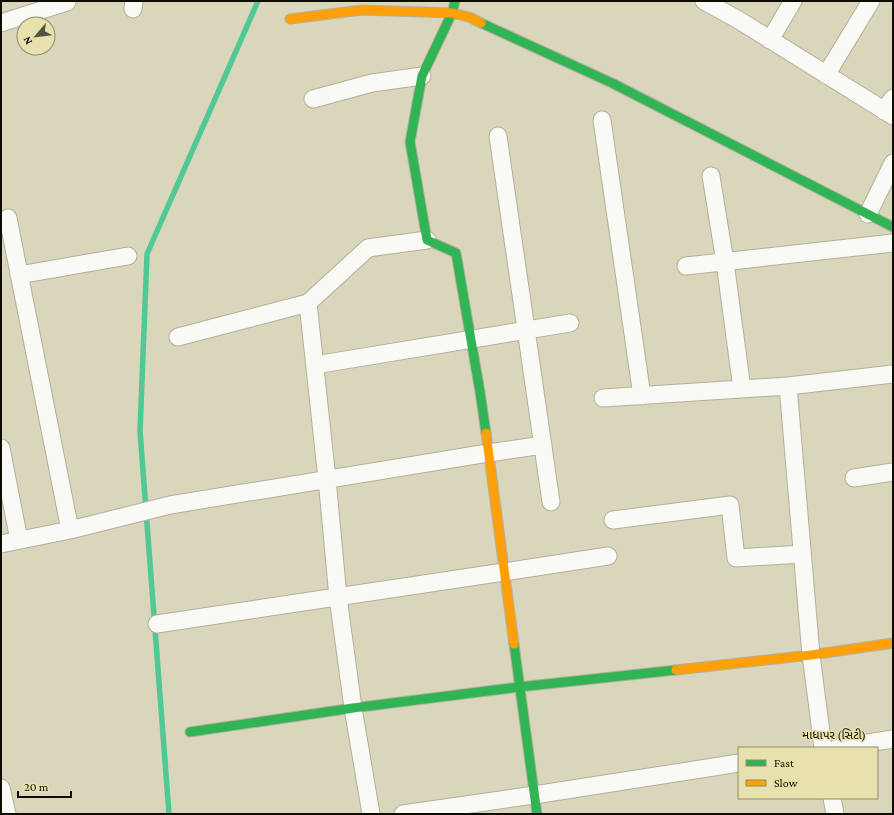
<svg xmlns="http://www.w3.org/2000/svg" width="894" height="815" viewBox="0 0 894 815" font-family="'Crimson Pro','Noto Sans Gujarati',serif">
<rect width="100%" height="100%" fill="#dad6bb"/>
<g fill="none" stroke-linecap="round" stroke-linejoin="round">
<path stroke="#50c997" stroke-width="5.5" d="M169,814L140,431L147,254L258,1"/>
<g stroke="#b3b09b" stroke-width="19">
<path id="street" d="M704,1L737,19L893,116
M133,9L134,1
M1,23L67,2
M770,40L793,1
M826,75L871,1
M313,99L372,83L422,76
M884,111L893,98
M602,120L642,396
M498,136L551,502
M711,176L725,262L742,389
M868,214L893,163
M8,218L70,530
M686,266L893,243
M19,275L128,256
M308,303L327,479L338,597L353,708L371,814
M178,337L308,303L368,248L427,240
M315,365L570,323
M788,386L811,655L823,748
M603,398L788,386L893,374
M1,448L19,540
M854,478L893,472
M613,520L730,505L736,558L802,554
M1,544L70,530L170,505L488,453L543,445
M157,624L504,572L608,556
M837,748L893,739
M1,788L7,814
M832,798L835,814
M403,814L534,795L739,763"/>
</g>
<g stroke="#b3b09b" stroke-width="11">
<path id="fast" d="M455,1L452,13L422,76L410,142L427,240L456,253L480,392L486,433
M481,23L612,83L893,227
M514,644L537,814
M190,732L353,708L519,687L676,670"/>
</g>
<g stroke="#b3b09b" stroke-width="11">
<path id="slow" d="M290,19L362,10L452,13L469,17L481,23
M486,433L514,644
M676,670L811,655L893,643"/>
</g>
<use href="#street" stroke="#f9f9f5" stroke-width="17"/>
<use href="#fast" stroke="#30b455" stroke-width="9"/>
<use href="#slow" stroke="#ff9f0a" stroke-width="9"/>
</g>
<g text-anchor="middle" stroke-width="3" stroke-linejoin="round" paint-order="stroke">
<g font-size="12" fill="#0e0c00" stroke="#e7e1ae">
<text x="834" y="739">માધાપર (સિટી)</text>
</g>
</g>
<rect width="894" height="815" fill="none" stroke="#0e0c00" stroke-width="4"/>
<rect x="738" y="747" width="140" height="52" fill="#e7e1ae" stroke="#908c68"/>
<rect x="746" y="760" width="20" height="6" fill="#30b455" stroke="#908c68"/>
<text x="774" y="767" font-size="12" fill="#0e0c00">Fast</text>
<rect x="746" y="780" width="20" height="6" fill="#ff9f0a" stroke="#908c68"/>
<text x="774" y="787" font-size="12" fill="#0e0c00">Slow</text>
<g transform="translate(36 36) rotate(242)"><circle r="19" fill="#e7e1ae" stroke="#908c68"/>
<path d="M0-3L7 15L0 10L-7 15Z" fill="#555341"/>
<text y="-6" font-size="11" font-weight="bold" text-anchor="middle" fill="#0e0c00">N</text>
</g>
<path d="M18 791v6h53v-6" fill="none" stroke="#0e0c00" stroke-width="2"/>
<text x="24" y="791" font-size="12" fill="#0e0c00" stroke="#e7e1ae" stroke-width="3" paint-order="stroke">20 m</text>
</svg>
